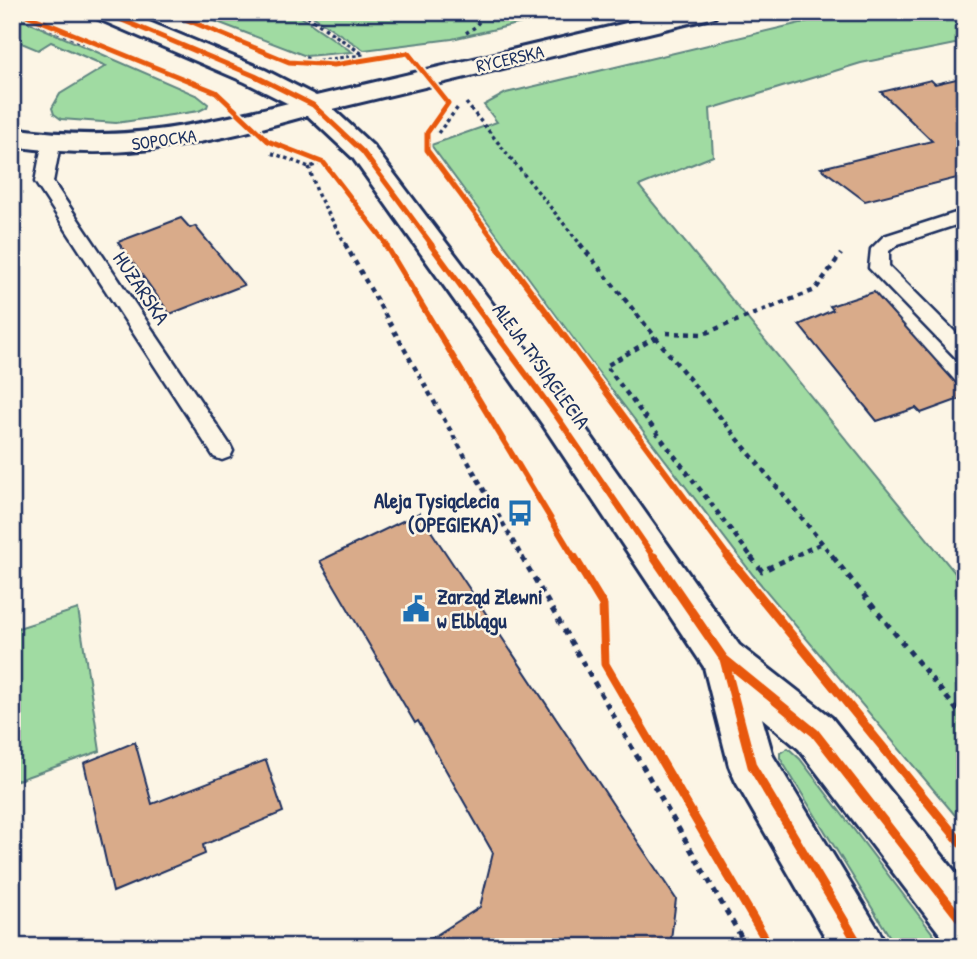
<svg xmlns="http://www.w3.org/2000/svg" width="977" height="959" viewBox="0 0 977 959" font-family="'Patrick Hand',sans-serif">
<rect width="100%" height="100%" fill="#fcf5e5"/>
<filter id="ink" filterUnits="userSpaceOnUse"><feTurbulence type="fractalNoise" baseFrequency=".0143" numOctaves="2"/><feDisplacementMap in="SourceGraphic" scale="14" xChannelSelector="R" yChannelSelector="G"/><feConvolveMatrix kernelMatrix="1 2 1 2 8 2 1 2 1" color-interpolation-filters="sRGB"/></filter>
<g filter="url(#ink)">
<path fill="#a0dba2" stroke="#5e8580" stroke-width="2" d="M294,12L352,52L306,56L194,13Z
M392,12L402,19L434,15L441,18L455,12H570L452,39L364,50L308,13Z
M847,12H965V42L861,63L710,109L713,156L639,186L965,585V827L753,575L589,360L431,145L497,122L484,105L506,93Z
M12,15L198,96L208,104L207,107L199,111L116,123L61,119L54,114L52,108L60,94L106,66L51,42L38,50L12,39Z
M78,609L100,751L12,782V630Z
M788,748L800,759L943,947H896L780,758V753Z"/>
<path fill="#d9ab8a" stroke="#1b2f5e" stroke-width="2" d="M965,77V176L865,201L821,168L932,141L881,92L931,80L935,84Z
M181,218L190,228L195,226L244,285L170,314L118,242Z
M874,292L965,393V397L921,413L916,408L877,421L799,325L833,310L830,306Z
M419,513L676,899L670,947H418L480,907L493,853L418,721L415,723L320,561Z
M135,742L152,804L266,760L283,812L203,845L205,854L113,892L84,763Z"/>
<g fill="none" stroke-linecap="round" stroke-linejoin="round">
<g stroke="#1b2f5e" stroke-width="5">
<path id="service" d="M51,140L60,145L53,182L230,445L233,451L230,457L222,460L214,457L35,182L42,145Z
M965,210V222L898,244L889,251V266L965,342V363L958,360L869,268L871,249L884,236Z"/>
</g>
<g stroke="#1b2f5e" stroke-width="6">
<path id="minor" d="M313,97L323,99L327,105L323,111C212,143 129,163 12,146V128C129,145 201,124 313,97Z"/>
</g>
<g stroke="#1b2f5e" stroke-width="6">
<path id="secondary" d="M91,12H125L265,70L316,96L673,12H718L715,17L333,109L373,146L569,405L739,645L831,717L965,884V947L947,943L799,749L762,718L773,756L878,929L886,947H831L736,782L729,766L704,667L543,425L353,158L303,111L245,82L94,17Z"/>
</g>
<path stroke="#1b2f5e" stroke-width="3.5" stroke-dasharray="3.5 3.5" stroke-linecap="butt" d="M12,12L84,43
M301,12L364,55
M509,12L517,22
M466,33L475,27L486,12
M305,58L313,61L365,55
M466,103L581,245
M438,133L459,106
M272,153L309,167L323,163
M309,167L318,195L346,245"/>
<path stroke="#1b2f5e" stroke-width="4.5" stroke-dasharray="5 5" stroke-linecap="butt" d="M345,244L523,559
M580,244L835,559
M666,333L703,334L815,290L841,254
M656,337L606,366L753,559
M788,559L822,543"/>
<path stroke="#1b2f5e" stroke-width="5" stroke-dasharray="6 6" stroke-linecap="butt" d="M522,557L747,947
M751,557L762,571L792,557
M833,557L965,720"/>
<use href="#service" fill="#fcf5e5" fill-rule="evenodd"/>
<use href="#minor" fill="#fcf5e5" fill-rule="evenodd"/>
<use href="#secondary" fill="#fcf5e5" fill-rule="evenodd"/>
<g stroke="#fcf5e5" stroke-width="9">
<path id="cycleway-far2" d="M19,12L216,92L268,141L324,163L387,245
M103,12L255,76L313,105L363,152L432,245
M168,12L289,62L334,65L408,53L448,103L427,133V150L498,245"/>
</g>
<g stroke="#fcf5e5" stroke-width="10">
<path id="cycleway-far1" d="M385,244L575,559
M430,244L556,415L655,559
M496,244L730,559"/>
</g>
<g stroke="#fcf5e5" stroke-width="13">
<path id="cycleway" d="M574,557L603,605L605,664L770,947
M654,557L724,659L815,733L965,925
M728,557L965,848
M724,659L752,766L860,947"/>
</g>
<use href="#cycleway-far2" stroke="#e8590c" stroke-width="5"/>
<use href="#cycleway-far1" stroke="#e8590c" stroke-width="6"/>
<use href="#cycleway" stroke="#e8590c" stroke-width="9"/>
</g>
</g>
<defs>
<g id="bus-bare" transform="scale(2.1)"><path d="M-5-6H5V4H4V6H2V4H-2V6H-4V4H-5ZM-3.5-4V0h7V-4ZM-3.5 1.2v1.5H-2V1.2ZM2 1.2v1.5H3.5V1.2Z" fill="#1f6fb2" stroke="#fcf5e5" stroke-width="2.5" paint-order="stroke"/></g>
<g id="civic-bare" transform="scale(2.1)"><path d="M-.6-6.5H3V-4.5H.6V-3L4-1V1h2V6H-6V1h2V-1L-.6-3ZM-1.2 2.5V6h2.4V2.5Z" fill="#1f6fb2" stroke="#fcf5e5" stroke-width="2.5" paint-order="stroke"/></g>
</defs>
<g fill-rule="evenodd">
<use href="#bus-bare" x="520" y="513"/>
<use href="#civic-bare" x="416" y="609"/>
</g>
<g text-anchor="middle" stroke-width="5" stroke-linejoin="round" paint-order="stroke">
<g font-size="18" fill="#1b2f5e" stroke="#fcf5e5">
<text transform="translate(510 59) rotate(-13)" y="6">RYCERSKA</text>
<text transform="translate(164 140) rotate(-8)" y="6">SOPOCKA</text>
</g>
<g font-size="21" fill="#1b2f5e" stroke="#fcf5e5">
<text transform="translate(141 288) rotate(56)" y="7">HUZARSKA</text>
<text transform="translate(541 366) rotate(54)" y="7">ALEJA TYSIĄCLECIA</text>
</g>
<g font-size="21" font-weight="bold" fill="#1b2f5e" stroke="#fcf5e5" text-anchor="end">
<text x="499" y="508">Aleja Tysiąclecia<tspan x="499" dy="24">(OPEGIEKA)</tspan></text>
<text x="437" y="604" text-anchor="start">Zarząd Zlewni<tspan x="437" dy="24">w Elblągu</tspan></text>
</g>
</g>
<rect width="977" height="959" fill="none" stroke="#fcf5e5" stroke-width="42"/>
<rect x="21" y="21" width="935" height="917" fill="none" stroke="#1b2f5e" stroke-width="2.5" filter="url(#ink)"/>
</svg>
